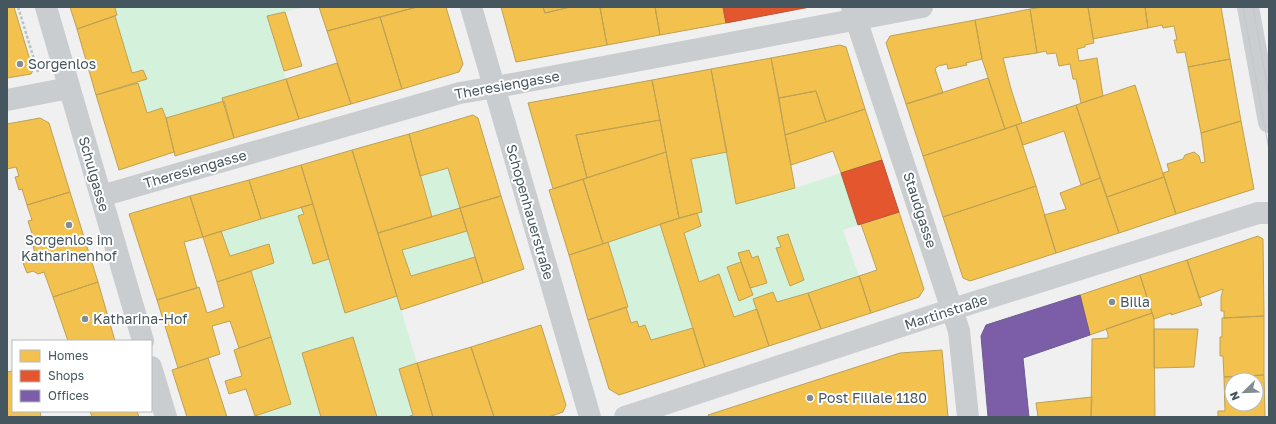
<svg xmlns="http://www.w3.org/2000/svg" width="1276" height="424" viewBox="0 0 1276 424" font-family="'Golos Text',sans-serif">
<rect width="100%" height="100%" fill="#f1f0f0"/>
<path fill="#d4f1db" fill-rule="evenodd" d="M117,7H305L267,16L286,79L222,98L223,101L166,118L162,108L147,113L138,83L147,79L143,70L132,73L115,16L117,15L115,8Z
M727,152L795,188L841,173L858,225L843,230L859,276L777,302L773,292L754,299L757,309L734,317L719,275L699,282L684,233L701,226L697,213L702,211L691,159ZM788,234L804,280L790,286L777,249L781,247L777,237ZM748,250L752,258L758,256L767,282L750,288L752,295L739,301L727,267L741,262L739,253Z
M448,168L460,208L432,217L420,176Z
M301,207L304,214L298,216L313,264L329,259L345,313L397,296L417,363L399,369L413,415L407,417H377L353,337L302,353L321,417H259V415L291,404L251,271L274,263L268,244L230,256L221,231Z
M660,224L693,328L651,340L645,325L639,327L637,321L631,323L626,307L628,306L608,242Z
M467,231L475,257L411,276L402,250Z"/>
<path fill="#f2c14e" stroke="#bea153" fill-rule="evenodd" d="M7,7H14L33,70L31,74L7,78Z
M70,7H117L115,8L117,15L77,29Z
M319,7H417L327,31Z
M417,7H446L463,64L459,72L402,89L380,17Z
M501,7H543L545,13L570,7H600L607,45L516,62Z
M543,7H570L545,13Z
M607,7H655L660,35L607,45L600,8Z
M655,7H723L726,23L660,35Z
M1043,7H1088L1094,43L1085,45V47L1077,49L1079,61L1097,58L1103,96L1081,103L1076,79H1073L1070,64L1059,66L1056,53L1047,54L1046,51L1037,53L1030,9Z
M1088,7H1145L1148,28L1093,39Z
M1145,7H1221L1230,59L1188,67L1185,52L1177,53L1174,40H1177L1174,26L1163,28L1162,25L1148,28Z
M1030,9L1037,53L1003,58L1011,89L1022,123L1005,129L982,59L975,20Z
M285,12L302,66L284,71L267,16Z
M115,16L132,73L143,70L147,79L96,95L77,29Z
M380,17L402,89L351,104L327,31Z
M975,20L982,59L966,63L967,65L948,69L947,64L938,66L935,69L943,93L906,104L886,43L890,36Z
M840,45L846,47L865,109L826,122L816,91L779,98L771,58Z
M771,58L795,188L736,204L711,69Z
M1230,59L1241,121L1201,133L1188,67Z
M337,63L351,104L299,119L286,79Z
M711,69L727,152L691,159L702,212L679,218L652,80Z
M988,78L1005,129L923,156L906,104Z
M286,79L299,119L234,138L222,98Z
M652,80L660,120L576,135L587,178L553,189L528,103Z
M138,83L147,113L162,108L166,118L174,152L119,170L96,95Z
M1135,85L1164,177L1107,197L1076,105Z
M816,91L826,122L785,135L779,98Z
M224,101L234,138L175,156L166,118Z
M1076,105L1100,178L1081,185L1064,131L1023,145L1016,125Z
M865,109L882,160L841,173L833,151L791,165L785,135Z
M473,115L478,118L501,196L460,208L448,168L420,176L409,134Z
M40,118L49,123L70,192L27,205L22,189L19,190L15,177L19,176L16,167L7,169V124Z
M660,120L666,152L587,178L576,135Z
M1241,121L1254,189L1176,214L1163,173L1169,171L1167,164L1183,159L1185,155L1194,152L1199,156L1201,163L1205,162L1201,133Z
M1016,125L1036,186L943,217L923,156Z
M409,134L432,217L378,233L352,150Z
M352,150L397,296L345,313L301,165Z
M666,152L679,218L603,244L583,179Z
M301,165L313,204L261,219L249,180Z
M1164,177L1176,214L1119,233L1107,197Z
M1100,178L1119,233L1056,253L1044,215L1066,209L1060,193Z
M583,179L603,244L569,255L549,190Z
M249,180L261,219L203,237L190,196Z
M1036,186L1056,253L970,281L963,278L943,217Z
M70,192L98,282L53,297L44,272L38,274L33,271L27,273L23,263L28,255L35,253L33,246H36L28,221L32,220L27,205Z
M190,196L203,237L184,242L197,288L157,300L129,214Z
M501,196L524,269L483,283L460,208Z
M313,204L329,259L313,264L298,216L304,214L301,207Z
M460,208L467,231L402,250L411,276L475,257L483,283L401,310L378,233Z
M899,212L924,289L919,297L871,313L859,276L877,270L861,224Z
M697,213L701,226L684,233L699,282L719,274L734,317L757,309L769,346L705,367L660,224Z
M221,231L230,256L269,244L274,263L217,282L203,237Z
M788,234L804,280L790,286L776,248L781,247L777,237Z
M1258,236L1263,239L1264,316L1224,318V311H1221V297L1223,289L1199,298L1187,260Z
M608,242L628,307L588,320L569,255Z
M749,250L752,258L758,256L767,283L750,288L738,253Z
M1187,260L1202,305L1171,315V313L1154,319L1140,275Z
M741,262L753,295L739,301L727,267Z
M251,271L271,337L239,348L230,321L212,326L220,354L178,368L157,300L199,287L207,313L224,307L217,282Z
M1140,275L1152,313L1090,335L1080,295Z
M859,276L871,313L821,329L808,293Z
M98,282L115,341H68L53,297Z
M773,292L777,302L808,293L821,329L769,346L753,299Z
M626,307L631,323L637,321L639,327L645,325L651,340L693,328L705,367L619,395L609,389L588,320Z
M1152,313L1154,319L1155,417H1091L1092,339L1108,338V334L1106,329Z
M1264,316V375L1224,377L1223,356H1220V337H1222V318Z
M541,325L566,405L563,412L549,417H494L471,347Z
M1154,329H1198L1194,367L1154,368Z
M271,337L291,404L255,416L246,389L229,394L225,381L242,376L234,350Z
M353,337L377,417H321L302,353Z
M471,347L494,417H433L417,363Z
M942,350L948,417H709L708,415L900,353Z
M208,358L227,417H187L172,370Z
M417,363L433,417H407L413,415L399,369Z
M13,371V411H40L41,417H7V372Z
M1264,375L1265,417H1218V411H1225L1224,377ZM1232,380H1256V404H1232Z
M1092,397L1091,417H1038L1036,403Z
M90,411H137L139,417H92Z"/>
<path fill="#e4572e" stroke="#b5573c" d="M723,7H810L726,23Z
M882,160L899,212L858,225L841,173Z"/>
<path fill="#7b5ea7" stroke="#6b5c91" d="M1080,295L1090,335L1023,358L1029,417H988L981,336L986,325Z"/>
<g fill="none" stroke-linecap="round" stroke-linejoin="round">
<path stroke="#b7c5bf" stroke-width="2.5" stroke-dasharray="3 2" stroke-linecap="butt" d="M18,7L38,72"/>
<path stroke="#c9cdcf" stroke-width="22" d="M46,7L143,341
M471,7L590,417
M852,7L959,331L968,417
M7,100L69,88
M101,196L460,93L518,83L922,7
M151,367L166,417"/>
<path stroke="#caced0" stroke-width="22" d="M1248,7L1269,122
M625,417L953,309L1258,213H1269"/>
<path stroke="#c5c7c9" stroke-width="1" d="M1243,7L1269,150
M1253,7L1269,96"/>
</g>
<g fill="#828c91" stroke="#fff" stroke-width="1.5">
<circle cx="20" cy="64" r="4"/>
<circle cx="69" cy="225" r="4"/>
<circle cx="1112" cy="302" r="4"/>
<circle cx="85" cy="319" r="4"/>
<circle cx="810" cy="398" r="4"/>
</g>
<g text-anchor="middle" stroke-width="4" stroke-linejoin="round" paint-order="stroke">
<g font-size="14" fill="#46565e" stroke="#fff" text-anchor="start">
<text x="28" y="69">Sorgenlos</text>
<text x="69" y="245" text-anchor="middle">Sorgenlos im<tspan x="69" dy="16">Katharinenhof</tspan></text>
<text x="1120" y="307">Billa</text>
<text x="93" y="324">Katharina-Hof</text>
<text x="818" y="403">Post Filiale 1180</text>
</g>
<g font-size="14" fill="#46565e" stroke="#fff">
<text transform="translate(507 85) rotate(-10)" y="5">Theresiengasse</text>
<text transform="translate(195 169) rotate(-16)" y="5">Theresiengasse</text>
<text transform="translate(94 174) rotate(74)" y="5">Schulgasse</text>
<text transform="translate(920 210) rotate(72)" y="5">Staudgasse</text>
<text transform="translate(530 212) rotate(74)" y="5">Schopenhauerstraße</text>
<text transform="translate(946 312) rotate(-18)" y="5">Martinstraße</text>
</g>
</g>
<rect width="1276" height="424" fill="none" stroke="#46565e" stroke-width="16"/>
<rect x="12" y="340" width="140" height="72" fill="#ffffff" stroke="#b5bbbf"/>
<rect x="20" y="350" width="20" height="12" fill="#f2c14e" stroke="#b5bbbf"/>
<text x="48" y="360" font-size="12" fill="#46565e">Homes</text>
<rect x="20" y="370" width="20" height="12" fill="#e4572e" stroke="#b5bbbf"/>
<text x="48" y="380" font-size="12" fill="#46565e">Shops</text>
<rect x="20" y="390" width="20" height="12" fill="#7b5ea7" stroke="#b5bbbf"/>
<text x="48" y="400" font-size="12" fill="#46565e">Offices</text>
<g transform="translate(1244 392) rotate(247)"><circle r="19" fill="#ffffff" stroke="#b5bbbf"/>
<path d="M0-3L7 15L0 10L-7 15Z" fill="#828c91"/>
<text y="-6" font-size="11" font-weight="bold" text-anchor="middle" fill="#46565e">N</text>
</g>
</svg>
